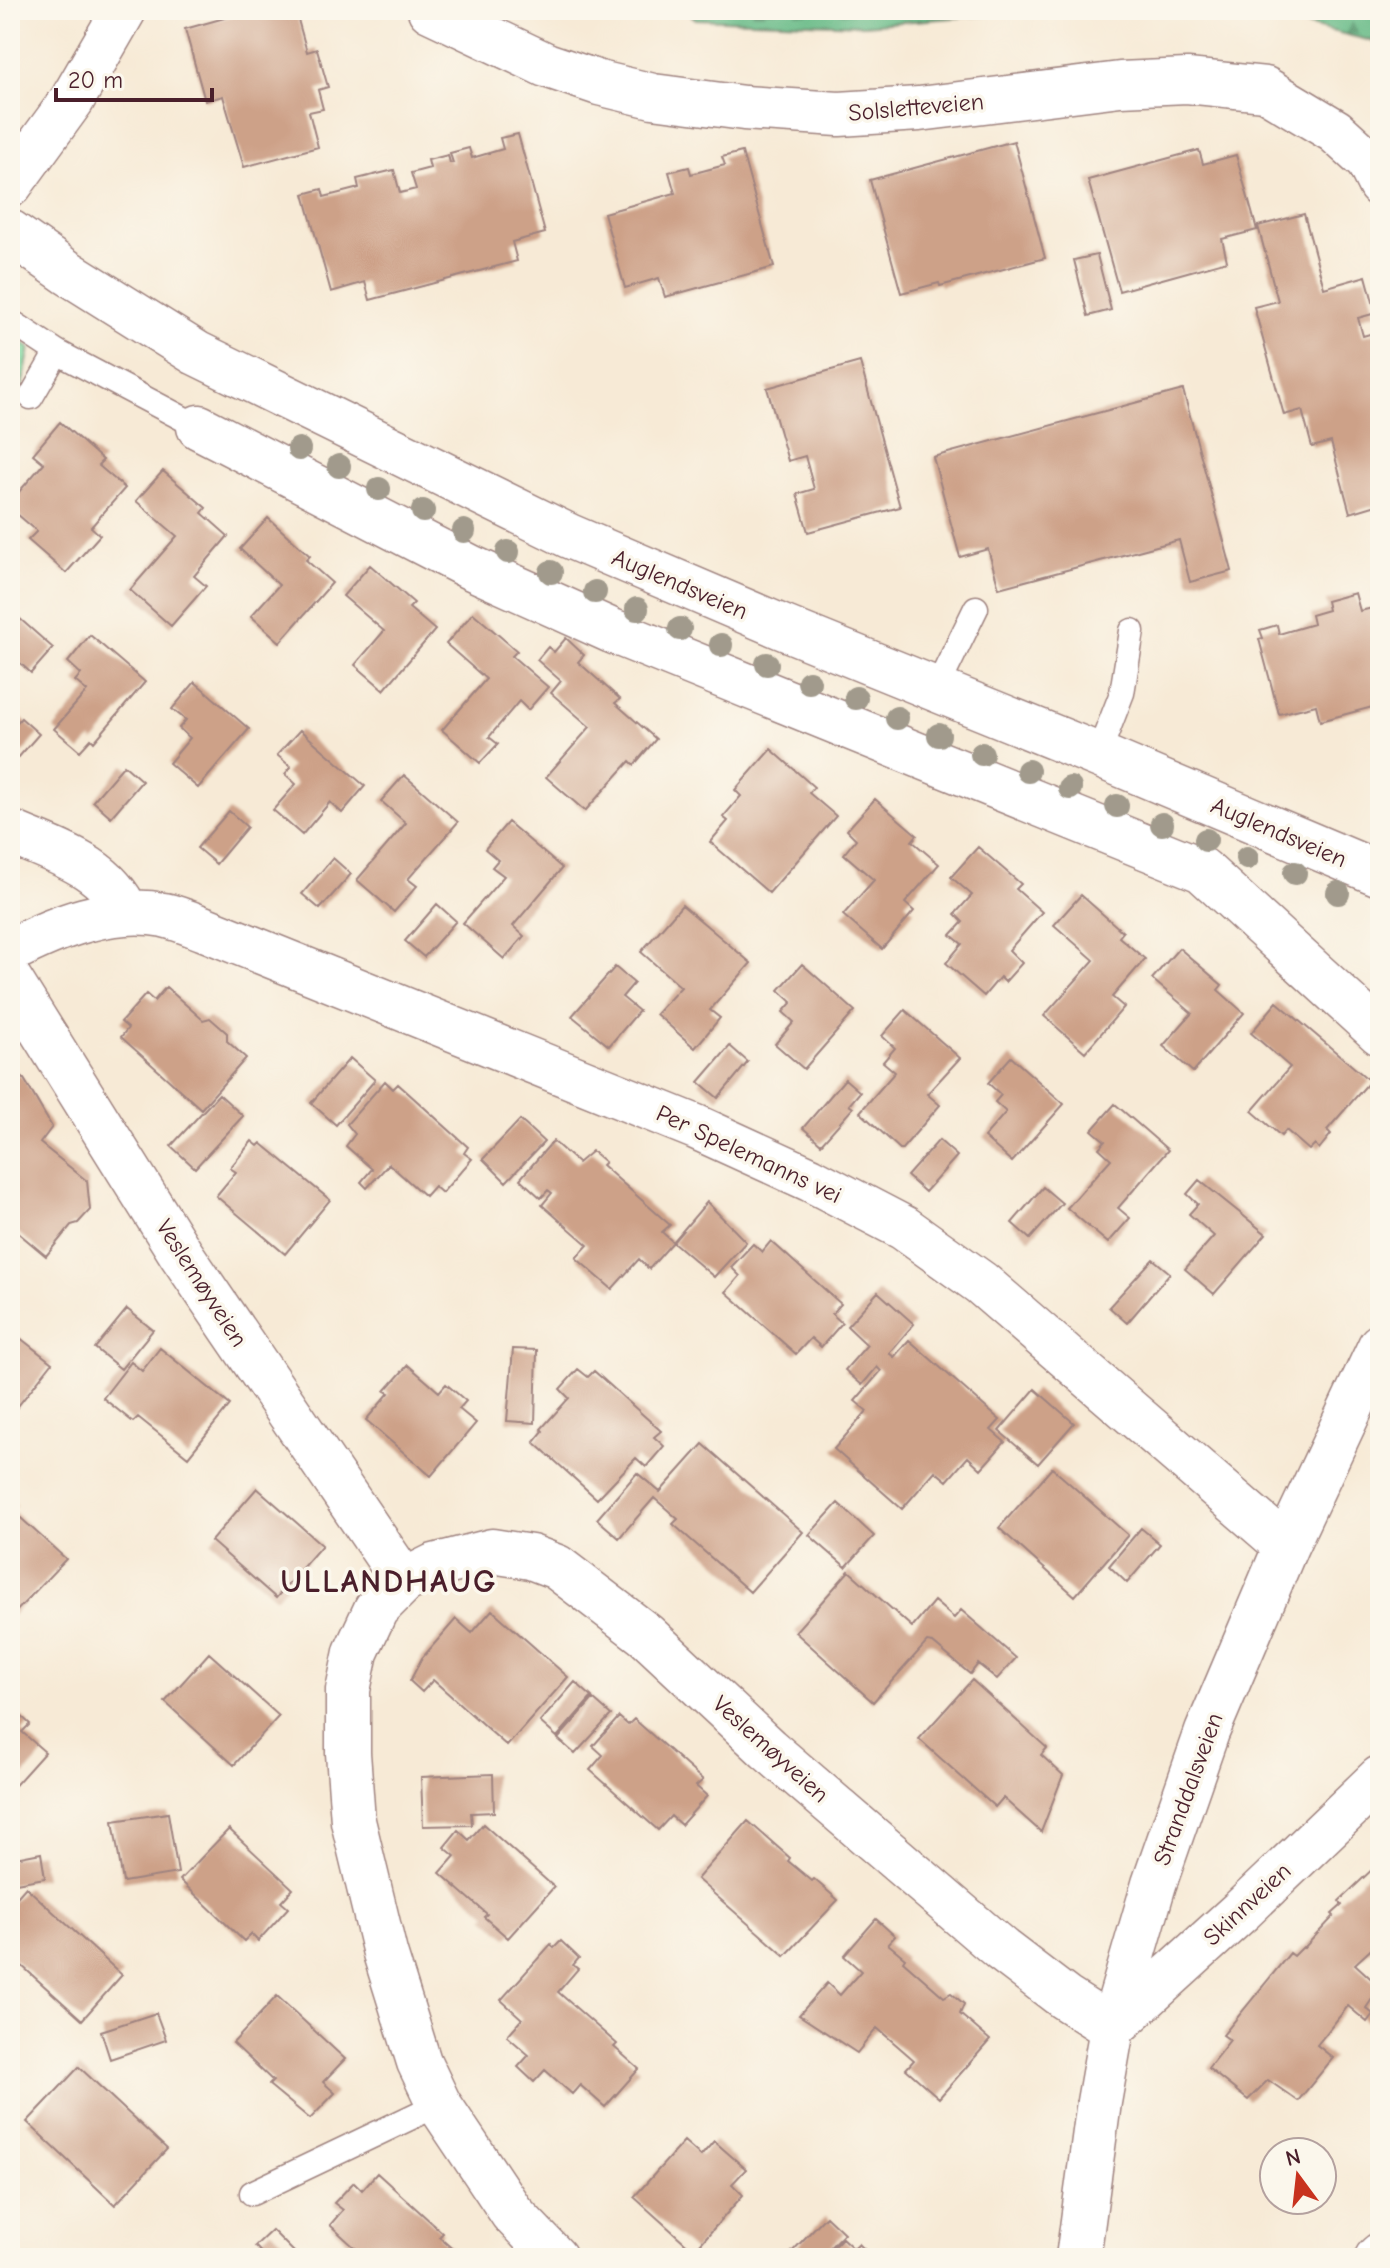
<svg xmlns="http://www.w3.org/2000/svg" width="1390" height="2268" viewBox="0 0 1390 2268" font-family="'Comic Neue',sans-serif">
<defs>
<pattern id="forest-firs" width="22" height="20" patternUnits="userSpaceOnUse" patternTransform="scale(2)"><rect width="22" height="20" fill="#6abc89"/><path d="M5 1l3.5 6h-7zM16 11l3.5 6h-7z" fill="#599870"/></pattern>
<pattern id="park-dots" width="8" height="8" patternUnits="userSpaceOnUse" patternTransform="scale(2)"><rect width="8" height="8" fill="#83dda3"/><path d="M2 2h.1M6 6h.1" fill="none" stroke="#73bd8c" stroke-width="1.8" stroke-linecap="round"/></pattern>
</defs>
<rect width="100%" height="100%" fill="#fbf7ec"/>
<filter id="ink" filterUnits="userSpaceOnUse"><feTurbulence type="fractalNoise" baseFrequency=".0125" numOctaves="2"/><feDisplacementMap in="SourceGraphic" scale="16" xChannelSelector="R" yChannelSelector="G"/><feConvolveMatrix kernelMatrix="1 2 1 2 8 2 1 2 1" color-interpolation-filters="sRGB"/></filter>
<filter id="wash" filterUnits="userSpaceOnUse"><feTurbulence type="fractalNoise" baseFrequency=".006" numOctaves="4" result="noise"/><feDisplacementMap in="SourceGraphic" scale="32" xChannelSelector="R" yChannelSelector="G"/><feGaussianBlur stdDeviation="1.8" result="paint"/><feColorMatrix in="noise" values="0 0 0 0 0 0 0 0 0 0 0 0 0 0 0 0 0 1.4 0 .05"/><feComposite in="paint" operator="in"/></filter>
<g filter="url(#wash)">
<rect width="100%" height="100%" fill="#f7ead6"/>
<path fill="url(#forest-firs)" stroke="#5a6e5a" stroke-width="2" d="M684,10H1051L863,25L696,19Z
M1245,10H1380V43Z"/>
<path fill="url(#park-dots)" stroke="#667e67" stroke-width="2" d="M10,334L30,348L10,445Z"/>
<g id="blocks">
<path fill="#cda188" d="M253,10H306L307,14L297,16L307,52L317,49L328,87L318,90L323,109L309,112L318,147L244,167L223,96L205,101L185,29Z
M518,134L545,233L512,242L517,261L370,300L365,282L331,292L304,194L322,189L324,197L359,188L357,179L394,170L400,193L416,189L411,173L430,168L428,160L448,155L450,163H453L450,153L469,148L472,158L503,149L500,138Z
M1014,141L1045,258L940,286L939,283L901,293L870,180Z
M1199,150L1203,164L1236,155L1257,230L1222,239L1227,261L1119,291L1088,180Z
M742,152L774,267L665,297L659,278L625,288L604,213L675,193L669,172L689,167L691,174L725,165L722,157Z
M1304,214L1324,288L1366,276L1376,313L1358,318L1363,336L1380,331V504L1350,513L1331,442L1312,447L1302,410L1284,415L1254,307L1278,301L1258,226Z
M1097,255L1111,310L1088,316L1074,260Z
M860,362L900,507L808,532L797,494L814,489L805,456L788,461L767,388Z
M1183,390L1232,571L1190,582L1179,540L999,588L988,549L960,557L933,457Z
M60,422L103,460L98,465L125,488L91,527L100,535L66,573L28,540L37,531L10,508V502L44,463L33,454Z
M163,471L206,508L202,513L228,536L194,576L206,586L171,626L130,590L177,536L136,501Z
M268,518L310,556L306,560L332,583L280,642L251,616L279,585L240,549Z
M370,565L414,603L409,608L435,630L384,690L355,665L384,631L343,596Z
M1380,588V705L1320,721L1316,705L1279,714L1259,639L1263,638L1260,630L1277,625L1279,634L1313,624L1311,615L1328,610L1326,601L1355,593L1360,611L1377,607L1372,590Z
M10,610L53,648L31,673L19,662L10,671Z
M473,613L517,651L512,656L548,687L528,710L519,701L489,737L498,744L480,763L442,730L486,679L446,644Z
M90,635L145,682L94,742L91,739L80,751L54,729L87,691L75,681L81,674L68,662Z
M566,638L584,655L578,662L620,699L615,703L656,739L634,765L630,761L585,811L546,777L590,727L551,693L561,681L537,660L548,647L554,652Z
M195,682L249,729L198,788L169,763L190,738L179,728L186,720L172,709Z
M21,718L39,734L10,767V730Z
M300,730L365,786L342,813L330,802L302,835L273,810L296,784L285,774L291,767L277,755Z
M771,749L814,787L809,793L836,816L769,893L710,842L728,821L723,817L741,796L735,790Z
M124,765L142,781L111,817L93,801Z
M404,775L458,822L408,879L417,886L394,912L357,880L406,823L381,801Z
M875,799L917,835L912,841L939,864L905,903L914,911L882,949L843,915L874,880L844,854L856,839L847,830Z
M229,811L247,827L216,864L197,848Z
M508,822L562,868L513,926L524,936L504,959L463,923L504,876L492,867L498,860L485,849Z
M978,847L1021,884L1016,889L1042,912L1009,950L1022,963L1005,982L1000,977L984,996L946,963L962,944L951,935L963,922L955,914L972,895L951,877Z
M333,858L351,874L320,909L302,894Z
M1081,895L1123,932L1119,937L1145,959L1112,997L1124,1007L1085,1052L1044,1016L1094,960L1054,925Z
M437,904L456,921L424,957L405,941Z
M682,905L751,963L710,1010L720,1018L695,1048L656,1014L681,987L641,952Z
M1179,948L1222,985L1218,990L1244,1013L1193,1072L1163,1046L1192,1013L1152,979Z
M802,964L855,1011L804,1069L775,1044L794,1022L783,1012L792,1002L779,990Z
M615,967L634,983L622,997L639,1011L609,1046L572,1016Z
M166,987L203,1020L210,1018L227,1033V1041L246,1058L201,1109L121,1037L128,1028L121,1022L146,994L154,1001Z
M1277,1002L1370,1081L1327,1130L1331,1134L1319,1149L1315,1144L1309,1150L1286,1130L1281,1136L1252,1111L1290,1067L1251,1033Z
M905,1010L960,1058L927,1094L940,1105L901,1150L860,1112L895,1072L883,1062L895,1048L882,1036Z
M730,1046L748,1062L718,1098L699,1082Z
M1011,1057L1064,1104L1012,1162L984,1137L1006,1112L995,1102L1001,1095L988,1083Z
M350,1058L375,1080L336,1125L311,1103Z
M10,1068L24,1079L52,1127L40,1143L87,1181L90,1210L78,1223L71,1225L46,1256L10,1226Z
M845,1079L860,1092L849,1105L853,1108L821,1144L803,1128Z
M385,1081L393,1089L398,1084L468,1147L464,1153L472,1159L442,1193L434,1186L425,1196L389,1164L367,1188L361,1182L372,1169L346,1146L355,1134L347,1124Z
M219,1094L243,1116L195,1168L171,1146Z
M1115,1104L1168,1150L1118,1208L1130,1218L1108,1243L1067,1208L1111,1159L1099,1148L1105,1141L1092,1130Z
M520,1120L544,1142L506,1182L483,1159Z
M939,1140L957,1156L925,1192L907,1176Z
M252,1141L258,1146L261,1143L330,1200L285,1254L216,1196L236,1172L230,1168Z
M553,1141L578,1163L592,1151L605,1162L602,1165L670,1225L662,1232L673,1242L649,1269L639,1259L612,1289L576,1258L588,1245L542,1205L552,1193L548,1190L541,1198L520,1179Z
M1199,1180L1266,1234L1214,1294L1185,1269L1214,1236L1189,1214L1198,1204L1187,1194Z
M1043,1187L1062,1203L1030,1239L1012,1223Z
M707,1202L746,1242L714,1277L673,1242Z
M771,1241L841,1304L832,1314L842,1323L821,1347L811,1338L796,1354L726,1292L740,1276L731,1267L753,1244L762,1252Z
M1153,1259L1170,1273L1127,1323L1109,1307Z
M878,1292L914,1324L889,1353L894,1357L909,1340L1000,1420L991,1430L1005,1442L981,1469L968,1457L947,1481L935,1471L902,1509L834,1449L867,1411L855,1401L881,1371L877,1367L862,1385L845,1370L867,1345L847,1326Z
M127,1309L153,1330L121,1369L95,1348Z
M10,1330L52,1363L14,1411L10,1408Z
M160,1348L230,1405L188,1457L138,1417L133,1422L103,1398L131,1362L142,1371Z
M513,1349L537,1350L535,1423L507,1421Z
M408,1365L439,1392L446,1384L466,1401L459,1409L476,1423L431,1476L366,1420L389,1393L385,1391Z
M578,1369L588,1377L594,1371L661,1431L654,1437L664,1446L646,1467L636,1458L597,1499L534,1442L543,1431L541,1429L569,1398L560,1389Z
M1035,1389L1074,1423L1038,1464L999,1431Z
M703,1444L803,1532L750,1592L673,1524L678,1519L654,1498L619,1538L597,1519L637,1473L660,1492Z
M1052,1468L1128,1535L1075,1596L999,1528Z
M257,1488L322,1545L276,1598L211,1541Z
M10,1498L17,1505L12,1510L66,1559L10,1618Z
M838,1503L874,1536L846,1567L809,1535Z
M1141,1528L1160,1544L1127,1583L1109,1566Z
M849,1571L912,1627L934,1601L954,1618L961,1610L1016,1658L997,1679L978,1664L970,1674L933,1643L927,1642L873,1702L795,1632Z
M492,1610L568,1677L507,1746L433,1680L422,1692L410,1681L422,1658L456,1619L472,1633Z
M209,1653L279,1716L234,1765L165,1702Z
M972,1680L1047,1748L1041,1755L1063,1775L1041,1832L1003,1798L995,1807L919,1739Z
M575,1682L592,1697L557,1737L540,1722Z
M593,1699L611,1715L575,1754L558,1739Z
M10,1706L30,1724L22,1732L45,1752L10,1791Z
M619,1717L628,1725L634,1719L703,1780L696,1786L707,1796L681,1825L671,1816L658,1830L590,1770L603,1755L593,1746Z
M493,1774L494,1812L471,1813L472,1825L423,1826L421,1777Z
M168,1813L178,1873L123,1882L113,1821Z
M748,1821L790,1858L788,1861L812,1881L814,1879L838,1900L785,1956L697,1879Z
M483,1824L554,1887L508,1938L484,1917L487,1914L440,1873L455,1856L444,1847L458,1830L469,1840Z
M229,1829L293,1889L281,1902L288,1908L258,1941L251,1934L244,1941L180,1880Z
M41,1853L45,1878L10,1884V1859Z
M1380,1862V1945L1378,1943L1355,1964L1380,1987L1366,2008L1373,2014L1367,2022L1348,2006L1317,2045L1333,2058L1298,2101L1268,2080L1248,2100L1208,2068L1230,2040L1223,2035L1290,1953L1294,1956L1303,1947L1304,1948L1334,1916L1332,1914L1342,1905L1339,1901Z
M26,1887L122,1975L82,2020L10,1955V1905Z
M876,1919L895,1936L888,1944L905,1958L903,1961L944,1997L951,1993L964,2004L960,2014L990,2040L939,2098L906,2069L914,2060L877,2028L857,2053L799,2015L827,1983L840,1995L861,1971L844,1956Z
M561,1941L579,1958L573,1965L578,1969L558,1992L617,2044L614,2047L639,2069L605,2107L580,2085L572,2094L545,2070L534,2082L518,2067L529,2055L507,2036L522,2019L501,2000L551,1944L554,1948Z
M277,1996L345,2059L323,2082L335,2093L310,2119L269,2085L273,2081L233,2043Z
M156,2013L166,2040L110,2059L101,2031Z
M79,2067L167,2149L115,2205L27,2122Z
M684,2141L701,2156L714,2141L746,2169L732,2184L743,2195L694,2251L634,2197Z
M377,2173L443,2233L439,2237L456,2252L451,2258H366L330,2225L343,2210L334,2203L354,2182L362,2190Z
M826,2216L844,2233L820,2258H786Z
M272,2230L300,2258H266L255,2246Z
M842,2238L854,2249L859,2244L873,2258H823Z"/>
</g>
</g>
<g filter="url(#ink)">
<use href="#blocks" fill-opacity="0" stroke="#a08480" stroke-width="2"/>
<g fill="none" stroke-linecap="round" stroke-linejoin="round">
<g stroke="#a08480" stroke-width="27">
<path id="service" d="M10,321L57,352L199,427
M31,397L57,352
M936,690L976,608
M1098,755L1122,693L1132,631
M252,2193L439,2104"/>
</g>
<g stroke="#a08480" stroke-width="47">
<path id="minor" d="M430,10L546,65L599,83L653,96L744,108L839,114L919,109L1120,84L1187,81L1265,89L1335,131L1368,161L1380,185
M199,427L470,567L612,631L1202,870L1380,1033
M10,832C55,852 106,865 127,913
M10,951C56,927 111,905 164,915C178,918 192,924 205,929L696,1127L810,1179L904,1228L981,1283L1286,1546
M10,980L181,1254L404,1581
M555,2258L512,2213L439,2104L419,2062L385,1953L353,1821L348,1753V1690L356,1652L376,1609L404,1581L434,1566L492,1551L531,1557L557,1567L646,1635L768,1749L1002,1950L1065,1998L1112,2028L1241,1911L1380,1778
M1078,2258L1099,2102L1112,2028L1154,1884L1207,1732L1286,1546L1380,1346
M1377,2258L1380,2255"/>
</g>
<g stroke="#a08480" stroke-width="47">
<path id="tertiary" d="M10,185L72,100L124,10"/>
</g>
<g stroke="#a08480" stroke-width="47">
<path id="secondary" d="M10,232L67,272L196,353L569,536L782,627L1098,755L1380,874"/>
</g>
<use href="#service" stroke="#fff" stroke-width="24"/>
<use href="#minor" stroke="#fff" stroke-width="44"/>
<use href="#tertiary" stroke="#fff" stroke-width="44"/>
<use href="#secondary" stroke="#fff" stroke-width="44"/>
</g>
<g fill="#a19a8c">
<circle cx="299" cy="449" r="12"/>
<circle cx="339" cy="466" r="12"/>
<circle cx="379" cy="489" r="12"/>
<circle cx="423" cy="511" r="12"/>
<circle cx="464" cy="531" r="12"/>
<circle cx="508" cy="552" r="12"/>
<circle cx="551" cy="572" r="12"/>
<circle cx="595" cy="592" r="12"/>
<circle cx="637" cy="609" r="12"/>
<circle cx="680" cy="629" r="12"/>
<circle cx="721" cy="645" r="12"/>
<circle cx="767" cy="664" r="12"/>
<circle cx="809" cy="682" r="12"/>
<circle cx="856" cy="698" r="12"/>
<circle cx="897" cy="718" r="12"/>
<circle cx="939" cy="735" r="12"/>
<circle cx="982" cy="754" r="12"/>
<circle cx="1028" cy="771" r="12"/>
<circle cx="1070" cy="788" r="12"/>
<circle cx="1117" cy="806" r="12"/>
<circle cx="1162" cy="824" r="12"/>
<circle cx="1206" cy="840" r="12"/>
<circle cx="1247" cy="858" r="12"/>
<circle cx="1295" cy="873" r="12"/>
<circle cx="1338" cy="893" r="12"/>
</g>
</g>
<g text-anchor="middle" stroke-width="7" stroke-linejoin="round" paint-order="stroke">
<g font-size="24" fill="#4a1f2b" stroke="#fbf7ec">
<text transform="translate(916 107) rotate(-5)" y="8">Solsletteveien</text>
<text transform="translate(680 584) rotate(23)" y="8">Auglendsveien</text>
<text transform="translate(1279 832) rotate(23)" y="8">Auglendsveien</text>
<text transform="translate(749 1154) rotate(25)" y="8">Per Spelemanns vei</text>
<text transform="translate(202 1283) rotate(57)" y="8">Veslemøyveien</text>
<text transform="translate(771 1749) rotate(42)" y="8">Veslemøyveien</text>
<text transform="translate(1188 1789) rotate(-70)" y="8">Stranddalsveien</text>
<text transform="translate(1247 1904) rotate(-43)" y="8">Skinnveien</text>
</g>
<g font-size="32" font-weight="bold" letter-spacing="2" fill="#4a1f2b" stroke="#fbf7ec">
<text x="389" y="1592">ULLANDHAUG</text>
</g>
</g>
<rect width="1390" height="2268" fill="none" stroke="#fbf7ec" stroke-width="40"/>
<g transform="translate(1298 2176) rotate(345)"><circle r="38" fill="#fbf7ec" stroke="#b4a19f" stroke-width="2"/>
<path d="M0-6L14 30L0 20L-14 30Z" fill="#c8321e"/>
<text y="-12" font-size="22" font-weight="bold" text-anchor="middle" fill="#4a1f2b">N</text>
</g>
<path d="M56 88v12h156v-12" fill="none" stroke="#4a1f2b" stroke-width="4"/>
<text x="68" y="88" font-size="24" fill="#4a1f2b" stroke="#fbf7ec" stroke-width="6" paint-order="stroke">20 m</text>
</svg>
